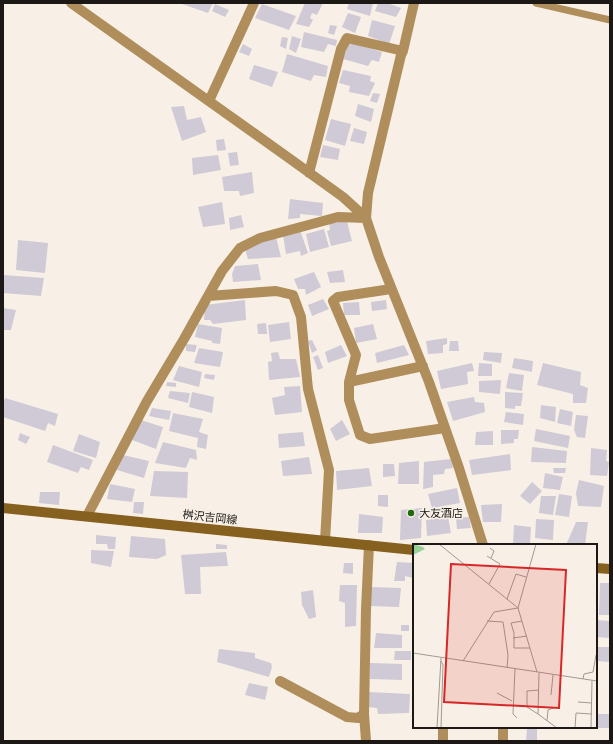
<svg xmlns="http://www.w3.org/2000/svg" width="613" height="744" viewBox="0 0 613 744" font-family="Figtree,'Noto Sans JP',sans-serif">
<rect width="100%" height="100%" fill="#f8f0e6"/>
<path fill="#cfcad5" d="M179,3H213L208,13Z
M305,3H323L317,15L312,13L310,18L313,20L309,27L296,24Z
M349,3H373L370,16L347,9Z
M378,3H387L401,8L396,17L375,11Z
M215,4L229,10L225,17L212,11Z
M262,4L296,16L289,30L255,18Z
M348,13L361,17L355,33L342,27Z
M372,20L395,26L389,44L368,36Z
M330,25L337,26L334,35L328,33Z
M304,32L337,40L336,46L328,44L324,52L301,47Z
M292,36L301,39L296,53L289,49Z
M282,37L288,38L286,49L280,46Z
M349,42L382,52L379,62L372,60L368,66L343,59Z
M243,44L252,49L249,56L239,52Z
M287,54L328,66L326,77L314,75L311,81L282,72Z
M254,65L278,72L272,87L249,79Z
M343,70L371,76L370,81L375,83L369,96L349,92L350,86L339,83Z
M373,93L380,94L377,103L370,101Z
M358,104L374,109L371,122L355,116Z
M184,106L187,120L201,117L206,132L182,141L171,107Z
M331,119L351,124L345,146L325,140Z
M354,128L367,132L364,144L350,141Z
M224,139L226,150L217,151L216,140Z
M323,145L340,149L338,160L320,157Z
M237,152L239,165L230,166L228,153Z
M218,155L221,170L193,175L192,158Z
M252,172L254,193L240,196L239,191H224L222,177Z
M290,199L323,203L322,216L300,214V218L288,219Z
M222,202L225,224L203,227L198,207Z
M241,215L244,227L230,230L229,218Z
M347,221L352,241L331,246L327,231L330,230L329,223Z
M324,229L329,247L310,252L306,234Z
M300,230L308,253L301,256L300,251L286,254L283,235Z
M276,237L281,257L248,259L245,249Z
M18,240L48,243L45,273L16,270Z
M258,264L261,280L233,282L232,274L235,266Z
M343,270L345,282L330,283L327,272Z
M314,272L321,287L306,295L305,289H298L294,279Z
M3,275L44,278L41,296L3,293Z
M323,299L329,309L312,316L308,305Z
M245,300L246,320L213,324L210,320H204L205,305Z
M386,300L387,309L372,311L371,302Z
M359,302L360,315H344L343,303Z
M3,308L16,310L11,330H3Z
M289,322L291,339L270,342L268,325Z
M266,323L267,334H258L257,324Z
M198,324L222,328L220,344L212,343V341L195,337Z
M373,324L377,339L356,343L354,328Z
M447,338V344L443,345V353L428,354L426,341Z
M312,340L317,350L312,353L308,341Z
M450,341H458L459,351H449Z
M186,344L197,345L195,352L186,351Z
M341,345L347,356L328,363L325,352Z
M404,345L409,355L377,363L375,353Z
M199,348L223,352L220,367L194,363Z
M278,352L280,359H296L300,377L269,380L268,362L272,361L271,353Z
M484,352L502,353L501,363L483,360Z
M318,355L323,368L318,370L313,357Z
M514,358L533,361L532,372L512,368Z
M472,363L474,371L467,372L468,384L441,389L437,371Z
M479,363L492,364V376H478Z
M543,363L581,372L580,385L588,388L586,403H573V394L537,385Z
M179,366L202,372L199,387L173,380Z
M509,373L524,375L522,391L506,388Z
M205,374L215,375L214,380L204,378Z
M501,380L500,394L479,392V381Z
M167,382L176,383V387L166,386Z
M300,386L302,412L275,415L272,398L285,395L284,387Z
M170,391L190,393L188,403L168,398Z
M192,392L214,397L212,413L189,407Z
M505,392L523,393L521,406H515V409L505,408Z
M474,397L475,402L484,403L485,412L453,421L447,402Z
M5,398L58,414L55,426L48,423L45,431L3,417V405Z
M541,405L556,407L555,422L540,418Z
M152,408L171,411L169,420L149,416Z
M560,409L573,412L571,426L557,423Z
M506,412L524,414L523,425L504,422Z
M173,413L203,419L199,432L208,435L206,449L197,447L198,438L169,431Z
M576,415L588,416L585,438L577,437L574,430Z
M141,420L163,427L156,449L132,440Z
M342,420L350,434L336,441L330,429Z
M536,429L570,436L568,448L534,441Z
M501,430H519L518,439H514V443L501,444Z
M493,431V445H475L476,432Z
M303,432L305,446L279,448L278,434Z
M20,433L30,437L26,444L18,440Z
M79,434L100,442L96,458L73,451Z
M163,442L196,450L197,460L190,458L186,468L155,463Z
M53,445L93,460L89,470L81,467L78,473L47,462Z
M532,447L567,451L566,463L531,462Z
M591,448L607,450L606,461L609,462L607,476L590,475Z
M510,454L511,470L472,475L469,460Z
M123,455L149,461L144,478L117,470Z
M309,457L312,474L283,476L281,461Z
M451,459L453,468L445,469L444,474L433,475V487L423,489L424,462Z
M419,461V484H398L399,463Z
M383,464H394L395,476L383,477Z
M369,468L372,486L337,490L336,471Z
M553,468H566L565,473H554Z
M154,471L188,472L187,498L150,496Z
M545,473L563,477L560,490L543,488Z
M579,480L604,486L601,507L578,506L576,493Z
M532,482L542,491L530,504L520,496Z
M110,484L135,489L132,502L107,499Z
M457,488L460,503L432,508L428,494Z
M40,492H60L59,505L39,503Z
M559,494L572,496L569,517L555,515Z
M378,495H388V507L378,506Z
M541,496H556L553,515L539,513Z
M134,502H144L143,514L133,513Z
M502,504L501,522H483L481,505Z
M422,508L421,538L400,540L401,510Z
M359,514L383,517L382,533H358Z
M448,517L451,533L427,536L426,520Z
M469,517L471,528L457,529L456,518Z
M536,519L554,520L553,540L535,538Z
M576,522H588L585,545H566Z
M514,525L531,527L530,545H513Z
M96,535L116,537L115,549H108L107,544H96Z
M131,536L165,539L166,555L157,559L129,557Z
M216,544L227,545V549H216Z
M91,550L114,551L111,567L91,563Z
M226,552L228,566L200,567L201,594H185L181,555Z
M397,562L414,563L413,578L405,576V581H394Z
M344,563H353V574L343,573Z
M600,583H610V615H599Z
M340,585H357L356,626L345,627V603L339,601Z
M371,587L401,588L399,607L369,606Z
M313,590L316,617L309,619L302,605L301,592Z
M596,620L610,621V638L596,637Z
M401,625H409V631H401Z
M376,633L402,635V648H374Z
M596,647H610V662L596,661Z
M219,649L255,653V658L271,663L272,667L269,677L217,662Z
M395,651H411V660H394Z
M370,663L402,664V680L370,679Z
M249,683L268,687L265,700L245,695Z
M368,692L410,694L409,713L378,714L377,708L367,707Z
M596,714H610V728H596Z
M527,728H537V741H526Z"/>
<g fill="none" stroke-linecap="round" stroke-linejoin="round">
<path stroke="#af8e5c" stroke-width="7" d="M536,3L610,20"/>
<path stroke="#af8e5c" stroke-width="10" d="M71,3L286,156L343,197L366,218
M414,3L403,51L401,55L368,193L366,218L379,257L429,382L459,468L483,545
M209,101L254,3
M309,173L341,49L347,38L403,51
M391,289L338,297L333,301L356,355L349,382V400L360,435L370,439L445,428
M208,296L276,291L293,295L301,317L308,389L329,470L325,541
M349,382L423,366
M87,516L147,401L184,339L222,271L240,248L260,238L338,217L366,218
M280,681L347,717L358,718L364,714
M443,727V741
M503,727V741
M366,741L364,714L366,609L369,545"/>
<path stroke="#86601e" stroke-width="10" d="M3,508L414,550
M596,568L610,569"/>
</g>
<circle fill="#1f6b0b" stroke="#f8f0e6" stroke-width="1.5" cx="411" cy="513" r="4"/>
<g text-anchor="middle" stroke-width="3" stroke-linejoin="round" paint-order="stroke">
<g font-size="11" fill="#1b1815" stroke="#f8f0e6" text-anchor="start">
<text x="419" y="517">大友酒店</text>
</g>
<g font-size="11" fill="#1b1815" stroke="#f8f0e6">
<text transform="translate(210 517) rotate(6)" y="4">桝沢吉岡線</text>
</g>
</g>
<g transform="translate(413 544)">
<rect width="184" height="184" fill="#f8f0e6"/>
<path d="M0,0L10,3L12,5L0,11Z" fill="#97d195"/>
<path fill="none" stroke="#a09a92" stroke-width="1" d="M26,0L105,64M123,0L105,64L124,128M77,4L81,7L78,14M74,12L87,20L76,40M94,55L103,30L113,33M74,77L90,78L95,111L94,124M109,77L98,79L101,89V104H117M100,94L114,92M0,109L184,137M28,117L30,121L28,184M50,117L81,68L105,64M102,125L100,170L104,174M126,129L125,170L144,184M170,135L171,130L180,128L183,111M84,149L99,157M138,151L140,131M165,158L179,159M125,170L114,163V147L126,146M134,177L135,166L140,164M24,184L28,114M162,184L163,169L179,170M178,184L179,137"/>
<path fill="#d62828" fill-opacity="0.15" stroke="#d62828" stroke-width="2" d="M38,20L153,26L146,164L31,158Z"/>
<rect width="184" height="184" fill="none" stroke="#1b1815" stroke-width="2"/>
</g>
<rect width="613" height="744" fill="none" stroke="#1b1815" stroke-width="8"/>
</svg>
